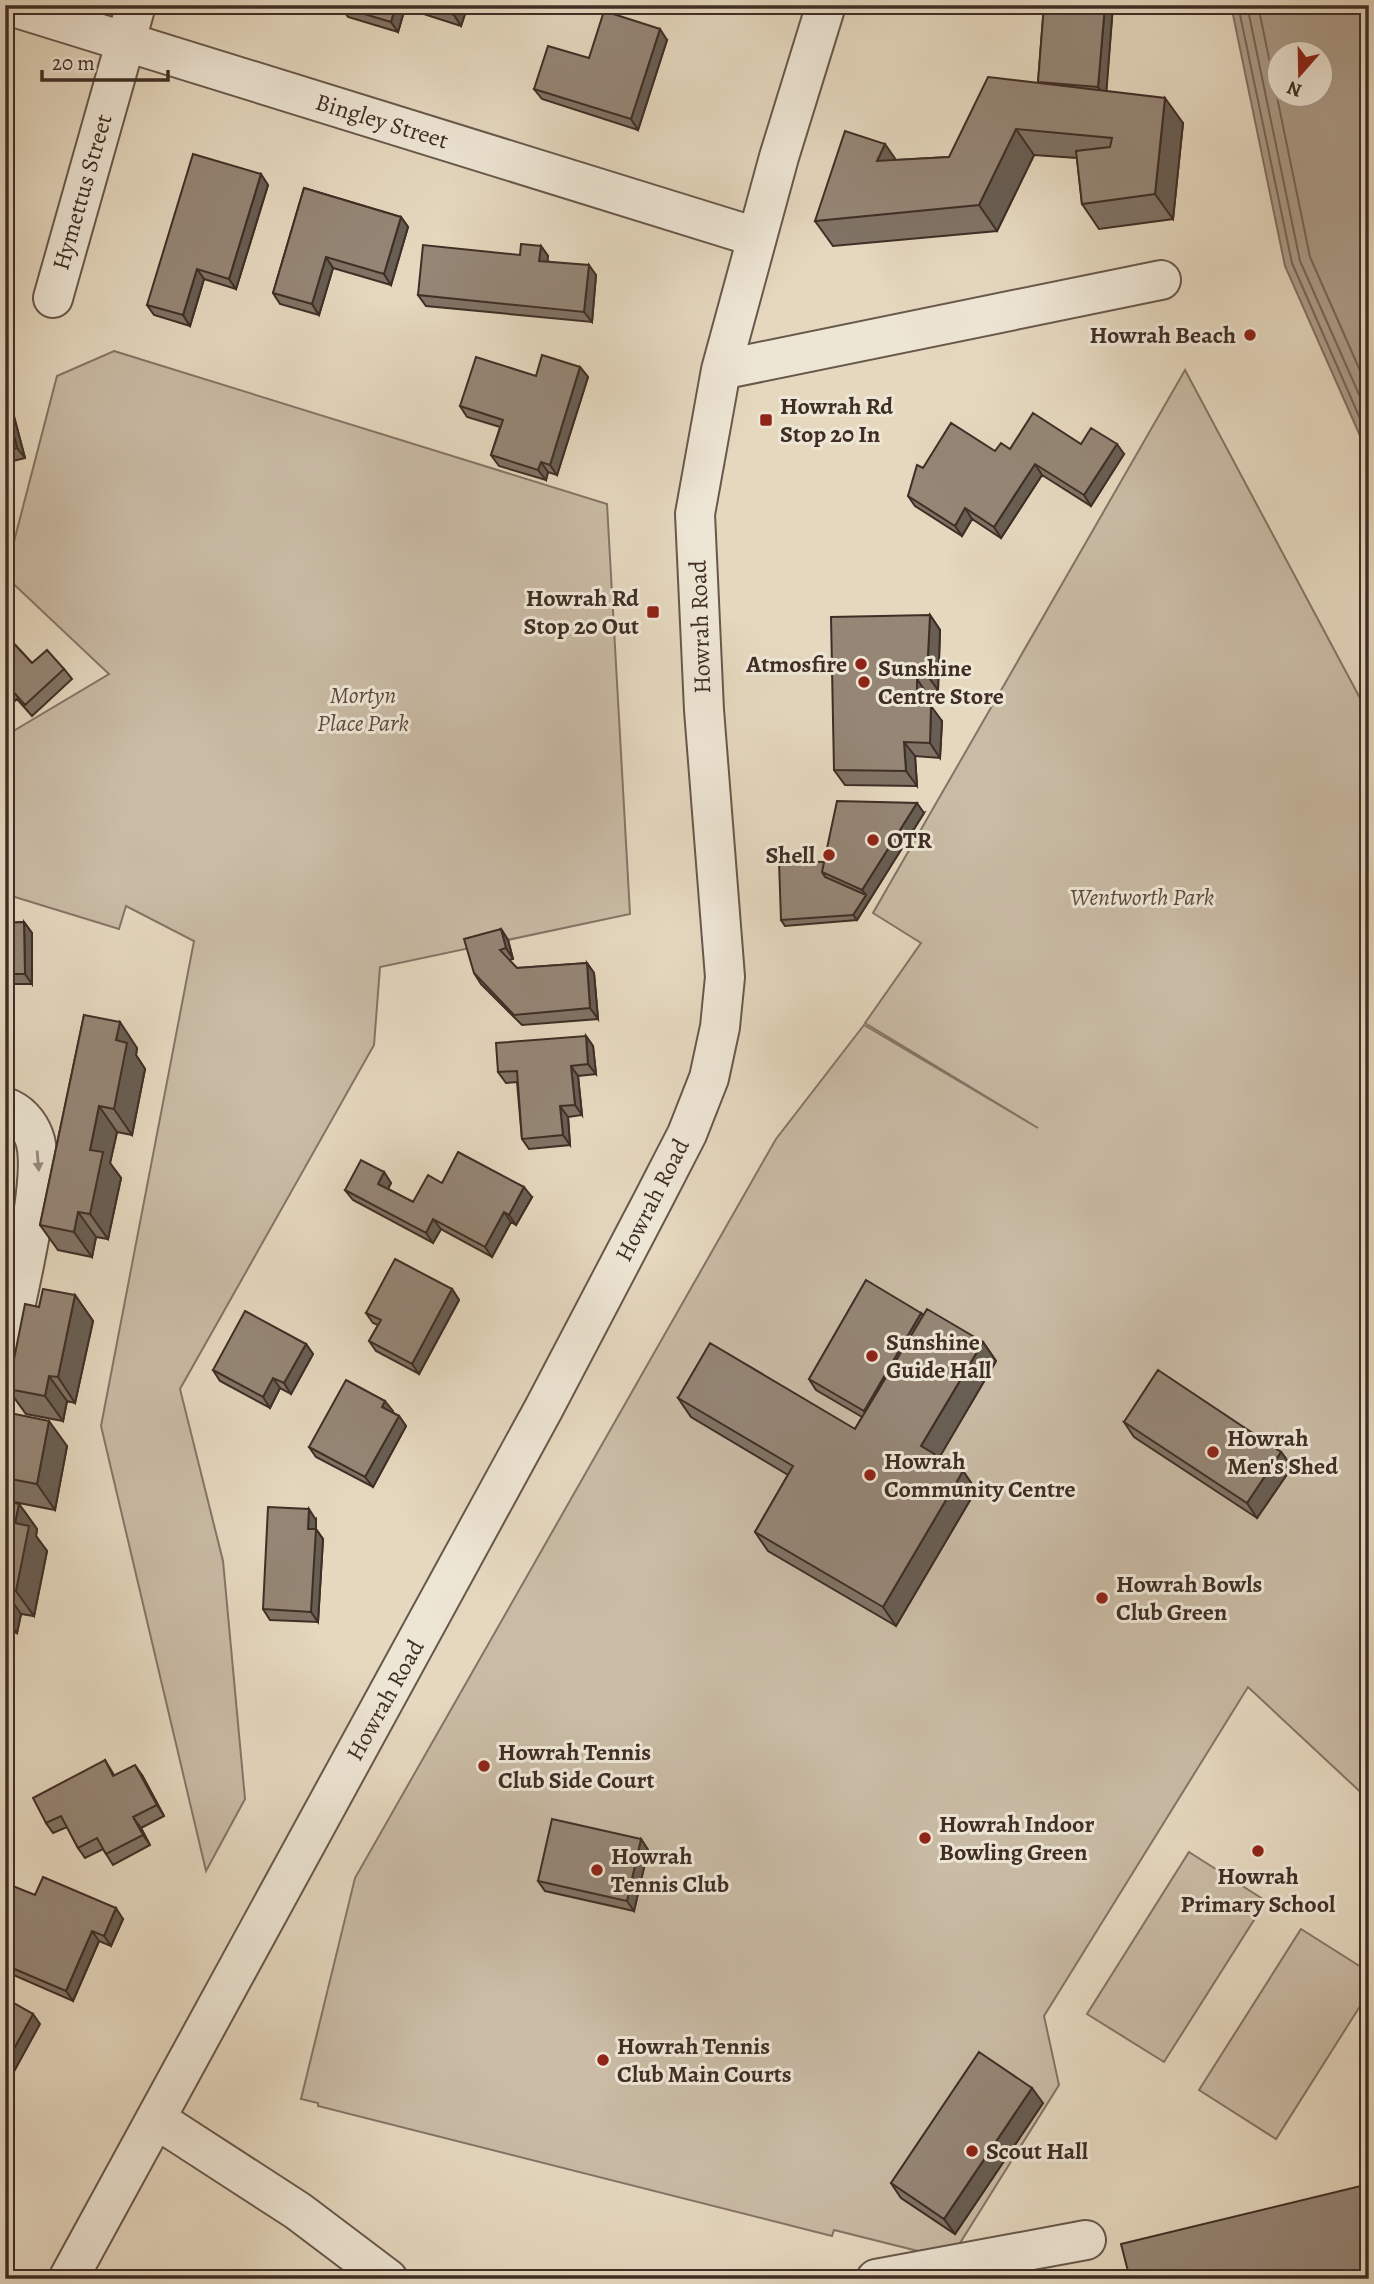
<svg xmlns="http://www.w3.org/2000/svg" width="1374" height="2284" viewBox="0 0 1374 2284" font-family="Alegreya,serif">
<rect width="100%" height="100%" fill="#e5d8bf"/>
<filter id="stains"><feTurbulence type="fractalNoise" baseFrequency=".00286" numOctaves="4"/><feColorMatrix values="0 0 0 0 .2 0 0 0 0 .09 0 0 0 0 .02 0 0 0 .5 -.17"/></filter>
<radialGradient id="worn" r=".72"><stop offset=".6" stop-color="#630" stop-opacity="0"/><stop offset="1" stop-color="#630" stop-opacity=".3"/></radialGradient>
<path fill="#c9bba5" stroke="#847466" stroke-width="2" d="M114,351L607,504L630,914L380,967L374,1045L180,1389L223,1561L245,1799L206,1871L101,1426L194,941L126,906L119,929L5,894V736L109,674L5,576L57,376Z
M1185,370L1369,715V1800L1248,1687L1044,2016L1059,2085L950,2259L834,2230L832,2236L318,2106V2103L301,2099L355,1878L776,1139L864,1025L1038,1128L865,1023L921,943L873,913Z
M1189,1852L1266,1901L1164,2062L1087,2014Z
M1301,1929L1369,1972V1992L1276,2139L1199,2090Z"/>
<path fill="#ad9e8b" stroke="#817163" stroke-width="2" fill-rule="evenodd" d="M1231,5H1369V456L1285,266ZM1280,52H1322V94H1280Z"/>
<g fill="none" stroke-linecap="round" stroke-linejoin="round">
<path stroke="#766658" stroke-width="2" d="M1238,5L1292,263L1369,439
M1247,5L1300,261L1369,417
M1258,5L1310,257L1369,391"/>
<g stroke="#68584c" stroke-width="42">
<path id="minor" d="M7,5L756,237
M53,298L136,5
M721,370L1161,280
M5,1107C19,1112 29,1123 34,1137C49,1175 14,1307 5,1354
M156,2119L298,2211L388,2279
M68,2279L544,1408L652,1202L687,1134L709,1078L720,1027L725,977L704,710L695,514L721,370L779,157L826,5
M876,2279L1086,2240"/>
</g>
<use href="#minor" stroke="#eee6d5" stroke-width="38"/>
</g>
<path fill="#807365" stroke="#3f2e26" stroke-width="2" d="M341,5H468L461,26L405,8L398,32L348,17L341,7Z
M650,5H678L676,13Z
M1044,5H1113L1106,91L1183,123L1173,219L1099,229L1082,204L1077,158L1034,155L997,231L833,246L815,221L896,160L949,157L1038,83Z
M667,40L638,130L542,99L534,89L589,58Z
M268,185L236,289L204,279L190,326L154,315L147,305Z
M304,188L401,217L408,227L391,285L333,268L319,315L280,304L273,293Z
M541,246L548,256L547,261L596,275L592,322L426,306L418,295Z
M580,367L588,377L557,475L548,472L546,480L499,466L491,455L500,427L467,417L460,406L536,376Z
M5,400L12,409L25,458L5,463Z
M1081,444L1124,454L1091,506L1042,475L1001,538L972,519L962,536L915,506L908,496L923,468L995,451Z
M5,491L11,514L5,516Z
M930,615L940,630L938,690L927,694V706L942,721L940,758L915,756L917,786L845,785L834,770Z
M5,634L32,663L64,669L72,679L32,716L17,699L5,710Z
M924,813L857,920L785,926L781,920L824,862Z
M24,922L32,933V984H5V923Z
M501,929L508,940L513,959L509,960L517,968L587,963L594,973L598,1019L522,1025L481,984L474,973Z
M84,1015L137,1048L136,1055L145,1069L132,1135L117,1132L110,1163L121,1178L108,1239L96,1237L92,1257L58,1250L40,1225Z
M586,1036L593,1046L596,1074L578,1076L582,1115L568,1117L570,1145L529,1149L522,1139L517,1082L506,1083L498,1072Z
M384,1172L391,1183L388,1189L413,1202L442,1183L532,1197L516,1225L511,1222L492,1257L441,1229L433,1243L353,1200L345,1190Z
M452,1289L459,1300L419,1374L376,1351L369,1341L378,1325L373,1323L366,1313Z
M75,1295L93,1321L75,1403L67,1401L63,1421L26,1414L8,1389L39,1307Z
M921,1313L923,1315L983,1342L996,1361L939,1457L963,1471L976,1490L896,1626L768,1551L755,1532L788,1475L691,1417L678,1398L855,1429L862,1417L816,1390L809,1379Z
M306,1344L313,1354L291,1394L280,1388L270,1408L220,1381L213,1370Z
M393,1411L392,1412L399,1416L406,1426L373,1487L316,1457L309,1447Z
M5,1412L67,1446L55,1510L9,1501L5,1495Z
M1124,1422L1281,1452L1292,1467L1257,1518L1134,1437Z
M5,1501L19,1504L37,1529L36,1536L47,1551L34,1616L21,1614L17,1633L5,1630Z
M316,1520V1529L323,1539L318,1622L270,1620L263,1609Z
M105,1760L114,1775H142L164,1816L141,1828L150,1845L113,1865L103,1849L85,1858L78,1848L67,1827L53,1833L46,1823Z
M641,1839L648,1850L634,1911L545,1891L538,1881Z
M35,1895L123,1919L111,1946L99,1941L73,2001L11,1974L5,1967V1960L10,1949L5,1947V1905Z
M1043,2103L955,2234L901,2198L891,2183Z"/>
<path fill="#685e53" stroke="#3f2e26" stroke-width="2" d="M396,5H403L405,8L398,32L391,22Z
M457,5H468L461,26L454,15Z
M670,5H678L676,13Z
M1105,5H1113L1106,97L1098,87Z
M660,29L667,40L638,130L631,119Z
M1165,98L1183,123L1173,219L1155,194Z
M1016,129L1034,155L997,231L979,205Z
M885,144L903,170L877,161Z
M261,174L268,185L236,289L229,279Z
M401,217L408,227L391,285L384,274Z
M541,246L548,256L546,271L539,261Z
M326,257L333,268L319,315L312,304Z
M589,265L596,275L592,322L584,312Z
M197,269L204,279L190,326L183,315Z
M580,367L588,377L557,475L550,465Z
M5,400L12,409L25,458L17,448Z
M1117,444L1124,454L1091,506L1084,495Z
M541,462L548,472L546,480L538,470Z
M1035,464L1042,475L1001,538L994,527Z
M5,491L11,514L5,505Z
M965,508L972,519L962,536L955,526Z
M930,615L940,630L938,690L927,675Z
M917,679L927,694V721L917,706Z
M931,706L942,721L940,758L930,743Z
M904,742L915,756L917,786L906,771Z
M917,803L924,813L857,920L853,915L866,895L862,890Z
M24,922L32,933V984L25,974Z
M501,929L508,940L513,959L506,948Z
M587,963L594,973L598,1019L590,1008Z
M120,1022L137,1048L136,1055L145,1069L132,1135L114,1109L116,1040Z
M586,1036L593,1046L596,1074L588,1064Z
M571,1066L578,1076L582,1115L575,1105Z
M99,1106L117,1132L110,1163L121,1178L108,1239L90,1214V1150Z
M560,1106L568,1117L570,1145L563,1135Z
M384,1172L391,1183L385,1194L378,1184Z
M524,1187L532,1197L516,1225L509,1215Z
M78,1212L96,1237L92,1257L74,1232Z
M504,1212L511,1222L492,1257L485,1247Z
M433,1219L441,1229L433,1243L426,1233Z
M452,1289L459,1300L419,1374L412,1364Z
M75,1295L93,1321L75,1403L58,1377Z
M921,1313L928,1323L871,1422L864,1411Z
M983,1342L996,1361L935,1465L921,1446Z
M306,1344L313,1354L291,1394L284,1383Z
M49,1376L67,1401L63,1421L45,1396Z
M273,1378L280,1388L270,1408L263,1397Z
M385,1401L393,1411L389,1417L382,1407Z
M399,1416L406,1426L373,1487L365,1477Z
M49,1421L67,1446L55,1510L37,1484Z
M1281,1452L1292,1467L1257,1518L1247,1503Z
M963,1471L976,1490L896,1626L883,1607Z
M19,1504L37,1529L36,1536L47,1551L34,1616L16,1591L15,1523Z
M309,1509L316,1520V1529L323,1539L318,1622L311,1612L308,1529Z
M5,1591L21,1614L17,1633L5,1616Z
M135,1765L142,1775L164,1816L157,1805Z
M133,1817L141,1828L150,1845L143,1835Z
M641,1839L648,1850L634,1911L627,1901Z
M116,1908L123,1919L111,1946L104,1936Z
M92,1931L99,1941L73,2001L66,1991Z
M33,2014L40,2024L5,2088V2065Z
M1032,2088L1043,2103L955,2234L944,2219Z"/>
<path fill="#958676" stroke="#3f2e26" stroke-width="2" d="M341,5H396L391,22L341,7Z
M422,5H457L454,15Z
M1044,5H1105L1098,87L1038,82Z
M604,11L660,29L631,119L534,89L548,46L589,58Z
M988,77L1165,98L1155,194L1082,204L1076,151L1110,147L1112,138L1016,129L979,205L815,221L845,131L885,144L877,161L949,157Z
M193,154L261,174L229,279L197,269L183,315L147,305Z
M304,188L401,217L384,274L326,257L312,304L273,293Z
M521,244L541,246L539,261L589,265L584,312L418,295L423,245L520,255Z
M542,355L580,367L550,465L541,462L538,470L491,455L503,420L460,406L476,357L536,376Z
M5,402L17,448L5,451Z
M1033,413L1081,444L1091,428L1117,444L1084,495L1035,464L994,527L965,508L955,526L908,496L917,465L923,468L951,423L995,451L1001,443L1010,449Z
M930,615L927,675L917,679V706H931L930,743L904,742L906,771L834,770L831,617Z
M5,634L32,663L47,650L64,669L25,705L10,688L5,693Z
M837,801L917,803L862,890L822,872Z
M779,861L824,862L822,872L825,877L866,895L853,915L781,920Z
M24,922L25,974H5V923Z
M501,929L506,948L500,950L517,968L587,963L590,1008L514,1015L474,973L464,939Z
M84,1015L120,1022L116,1040L127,1043L114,1109L99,1106L90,1150L103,1152L90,1214L78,1212L74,1232L40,1225Z
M586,1036L588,1064L571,1066L575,1105L560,1106L563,1135L522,1139L517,1071L498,1072L496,1043Z
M458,1152L524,1187L509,1215L504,1212L485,1247L433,1219L426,1233L345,1190L361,1160L384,1172L378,1184L413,1202L428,1175L442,1183Z
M395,1259L452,1289L412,1364L369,1341L381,1320L366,1313Z
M866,1280L921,1313L864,1411L809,1379Z
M43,1289L75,1295L58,1377L49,1376L45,1396L8,1389L25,1304L39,1307Z
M927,1309L983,1342L921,1446L963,1471L883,1607L755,1532L793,1466L678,1398L710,1343L855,1429Z
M245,1311L306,1344L284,1383L273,1378L263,1397L213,1370Z
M1158,1370L1281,1452L1247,1503L1124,1422Z
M346,1380L385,1401L382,1407L399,1416L365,1477L309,1447Z
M5,1412L49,1421L37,1484L5,1478Z
M5,1501L19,1504L15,1523L29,1526L16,1591L5,1589Z
M268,1507L309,1509L308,1529H316L311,1612L263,1609Z
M105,1760L113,1776L135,1765L157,1805L133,1817L143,1835L106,1854L97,1838L78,1848L61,1816L46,1823L33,1798Z
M552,1819L641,1839L627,1901L538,1881Z
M43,1877L116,1908L104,1936L92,1931L66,1991L5,1965V1960L13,1943L5,1939V1905L13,1886L35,1895Z
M5,1998L33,2014L5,2065Z
M979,2052L1032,2088L944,2219L891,2183Z
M1369,2184V2279H1130L1121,2244Z"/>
<defs><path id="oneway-solid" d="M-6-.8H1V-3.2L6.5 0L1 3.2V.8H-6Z" transform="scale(1.75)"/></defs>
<use fill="#968a7e" href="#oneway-solid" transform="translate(38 1161) rotate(85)"/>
<g fill="#8f2418" stroke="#eee6d5" stroke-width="2.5">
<circle cx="1250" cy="335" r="7"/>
<rect x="759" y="413" width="14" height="14" rx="3.5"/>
<rect x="646" y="605" width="14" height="14" rx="3.5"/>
<circle cx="861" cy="664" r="7"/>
<circle cx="864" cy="682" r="7"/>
<circle cx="873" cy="840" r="7"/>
<circle cx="829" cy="855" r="7"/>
<circle cx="872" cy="1356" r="7"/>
<circle cx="1213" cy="1452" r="7"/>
<circle cx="870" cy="1475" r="7"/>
<circle cx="1102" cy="1598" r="7"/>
<circle cx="484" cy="1766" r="7"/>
<circle cx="925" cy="1838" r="7"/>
<circle cx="1258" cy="1851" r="7"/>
<circle cx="597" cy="1870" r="7"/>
<circle cx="603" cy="2060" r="7"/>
<circle cx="972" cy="2151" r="7"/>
</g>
<g text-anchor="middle" stroke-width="6" stroke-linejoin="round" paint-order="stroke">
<g font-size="24" fill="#3f2e26" stroke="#eee6d5">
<text transform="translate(382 121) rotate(17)" y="8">Bingley Street</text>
<text transform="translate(82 192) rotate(-74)" y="8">Hymettus Street</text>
<text transform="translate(700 627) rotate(-92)" y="8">Howrah Road</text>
<text transform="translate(652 1200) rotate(-63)" y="8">Howrah Road</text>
<text transform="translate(385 1700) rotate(-61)" y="8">Howrah Road</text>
</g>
<g font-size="24" font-weight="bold" fill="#3f2e26" stroke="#eee6d5" text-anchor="start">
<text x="1236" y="343" text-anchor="end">Howrah Beach</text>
<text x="780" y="414">Howrah Rd<tspan x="780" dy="28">Stop 20 In</tspan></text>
<text x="639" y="606" text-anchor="end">Howrah Rd<tspan x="639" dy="28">Stop 20 Out</tspan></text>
<text x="847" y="672" text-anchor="end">Atmosfire</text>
<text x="878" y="676">Sunshine<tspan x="878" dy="28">Centre Store</tspan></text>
<text x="887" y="848">OTR</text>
<text x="815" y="863" text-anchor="end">Shell</text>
<text x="886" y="1350">Sunshine<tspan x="886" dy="28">Guide Hall</tspan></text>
<text x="1227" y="1446">Howrah<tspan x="1227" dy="28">Men's Shed</tspan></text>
<text x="884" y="1469">Howrah<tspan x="884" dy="28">Community Centre</tspan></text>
<text x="1116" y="1592">Howrah Bowls<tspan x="1116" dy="28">Club Green</tspan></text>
<text x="498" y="1760">Howrah Tennis<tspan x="498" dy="28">Club Side Court</tspan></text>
<text x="939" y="1832">Howrah Indoor<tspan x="939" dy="28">Bowling Green</tspan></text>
<text x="611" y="1864">Howrah<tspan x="611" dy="28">Tennis Club</tspan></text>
<text x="1258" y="1884" text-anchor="middle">Howrah<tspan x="1258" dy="28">Primary School</tspan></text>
<text x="617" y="2054">Howrah Tennis<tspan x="617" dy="28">Club Main Courts</tspan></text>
<text x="986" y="2159">Scout Hall</text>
</g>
<g font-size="24" font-style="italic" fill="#5b4a3f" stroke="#eee6d5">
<text x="363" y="703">Mortyn<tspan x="363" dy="28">Place Park</tspan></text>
<text x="1142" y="905">Wentworth Park</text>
</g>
</g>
<rect width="1374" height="2284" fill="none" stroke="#e5d8bf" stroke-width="28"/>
<rect x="7" y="7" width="1360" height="2270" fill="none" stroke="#3f2e26" stroke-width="3.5"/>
<rect x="14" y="14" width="1346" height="2256" fill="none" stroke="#3f2e26" stroke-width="2"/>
<g transform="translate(1300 74) rotate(200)"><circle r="33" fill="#eee6d5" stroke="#a89c8f" stroke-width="2"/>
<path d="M0-5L12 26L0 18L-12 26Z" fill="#8f2418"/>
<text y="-10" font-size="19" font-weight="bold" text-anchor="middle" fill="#3f2e26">N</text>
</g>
<path d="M42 70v10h126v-10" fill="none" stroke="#3f2e26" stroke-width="3.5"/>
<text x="52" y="70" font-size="21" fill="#3f2e26" stroke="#eee6d5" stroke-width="5" paint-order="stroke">20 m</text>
<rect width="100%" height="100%" filter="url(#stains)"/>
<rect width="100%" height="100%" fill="url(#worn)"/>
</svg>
